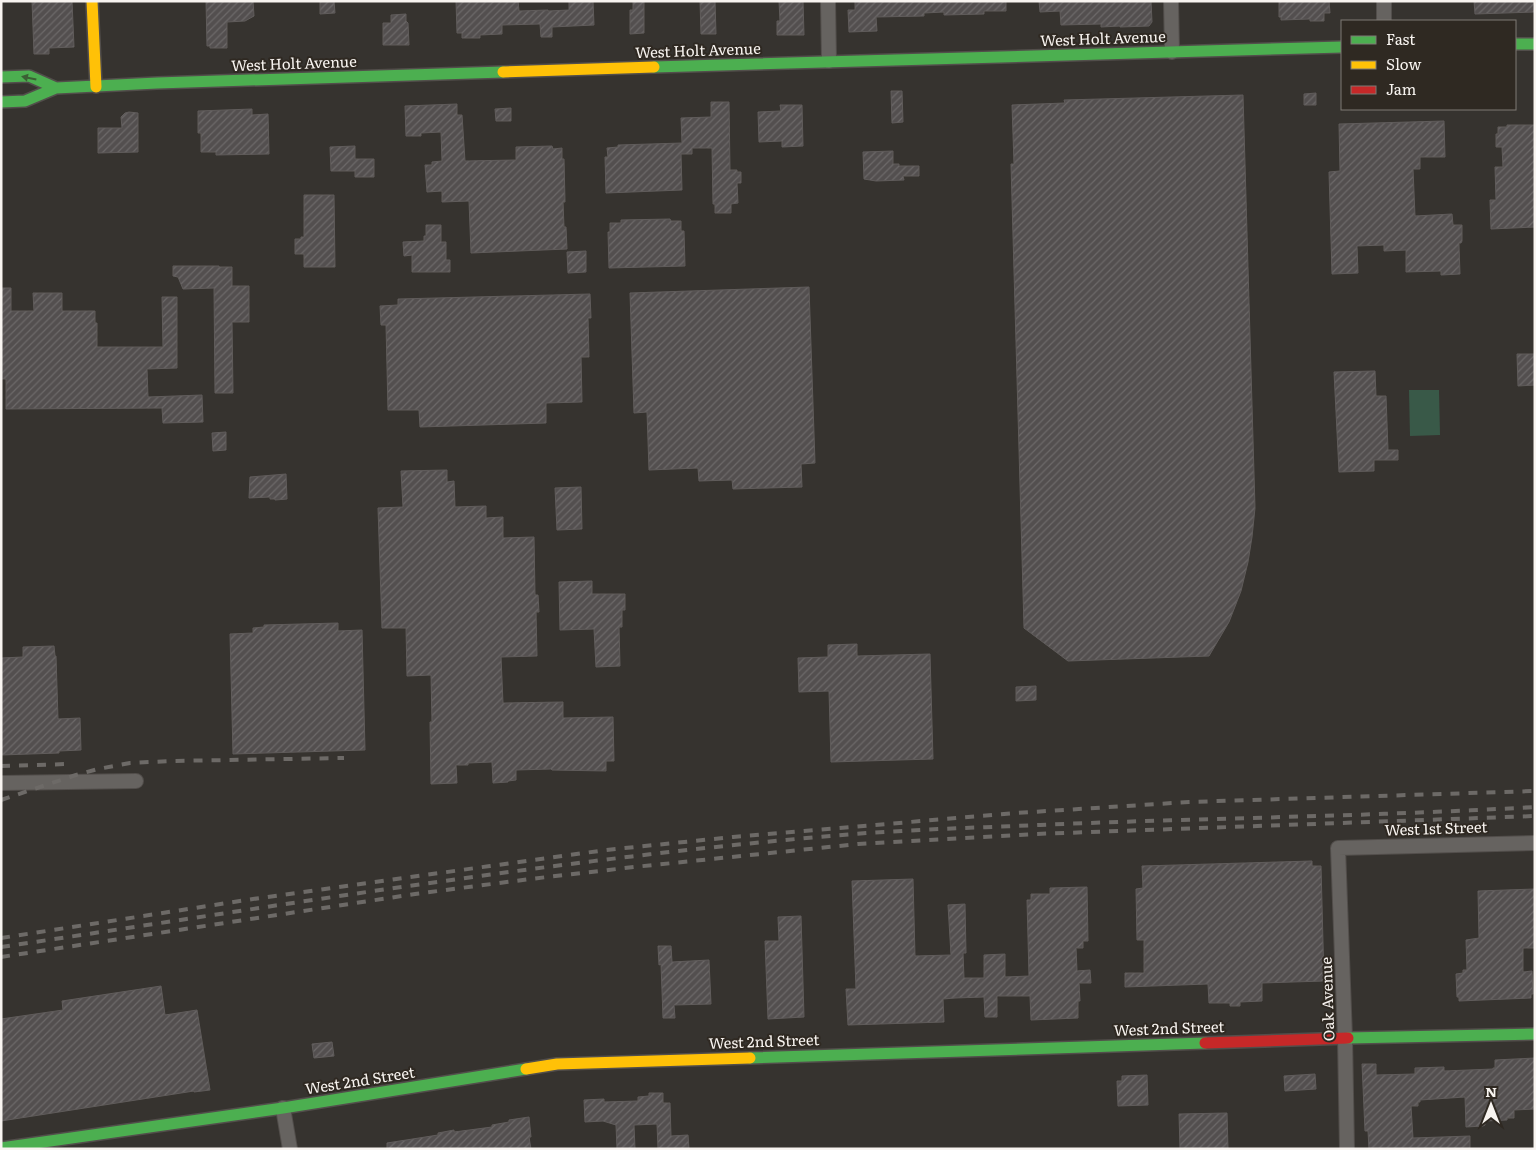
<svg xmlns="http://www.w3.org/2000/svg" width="1536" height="1150" viewBox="0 0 1536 1150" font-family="Literata,serif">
<defs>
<pattern id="building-hatch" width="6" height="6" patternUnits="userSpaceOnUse" patternTransform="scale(1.25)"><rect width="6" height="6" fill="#534f4f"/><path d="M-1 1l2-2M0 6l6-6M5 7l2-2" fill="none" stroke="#6c6969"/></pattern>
</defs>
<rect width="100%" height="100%" fill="#36332f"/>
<path fill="#395948" d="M1409,390H1439L1440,435L1410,436Z"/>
<path fill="url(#building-hatch)" stroke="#605c5b" d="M32,1H72L74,47L49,48V54H34Z
M206,1H253L254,16L245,21L227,22V48H210V46H207Z
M320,1H334L335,13L320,14Z
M456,1H518L519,11L548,10V11L569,10V1H593L594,25L552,27V37H541L540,24L502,25V34L480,35V38H462V33H457Z
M633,1H644V33L630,34V10H633Z
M700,1H715L716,34H701Z
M779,1H803L804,35H777V21H780Z
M855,1H1006V11H984V14L944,15V12L924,13V16L876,17L877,31L849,32L848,10H855Z
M1039,1H1151L1152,22L1149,26L1120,27V26L1101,27V24L1061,25L1060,11L1040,12Z
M1279,1H1329L1330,13H1324V21H1310V19L1281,20V17H1279Z
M1474,1H1535V12L1475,14Z
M406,14V21L408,23L409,45H383V23H391V15Z
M891,91H902L903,122L892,123Z
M1316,93V105H1304V94Z
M1243,95L1255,508L1252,537L1248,562L1241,591L1229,622L1209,656L1068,661L1024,628L1011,164H1014L1012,105L1065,103L1064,100Z
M711,102H729L730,170H737V172H741V183H737L738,203L731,204V213H715V204H713L712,148H692V154H681L682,190L606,193L605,157H608L607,148L618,147V145L682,143L681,118L711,117Z
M457,104V115H462L465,161L516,160V147L552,146L553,149L562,148V159H564L565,202H563L564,227H566L567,249L471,253L469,201L442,202V191L427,192L425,165H432V162L442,161L441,132L421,133V136H406L405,106Z
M780,105H802L803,146L782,147V141L759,142L758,112L781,111Z
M511,108V121H496L495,109Z
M252,109V115L268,114L269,154L216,155V152H201V133H198V111Z
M129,112L138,113V152L98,153V128H122L121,117L125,113Z
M1444,121L1445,157H1420V169H1413L1415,216L1452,214L1453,225H1462V241L1461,243H1459V246L1460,274L1441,275V271L1406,272V250L1384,251V245L1357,246L1358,273L1332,274L1329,172L1340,171L1339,124Z
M1507,125H1535V227L1491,229L1490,200H1496L1495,167H1503L1502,147H1496V134H1498V127H1507Z
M355,146V159H374V177H355V171H331L330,147Z
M893,151V164H899V166H919V176H903L904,180L876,181L864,179L863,152Z
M304,195H334L335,267H304V254H295V239H301V237H304Z
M670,219L671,221H681V231H684L685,266L609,268L608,232H610V223H621V220Z
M426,225H441V242H446V260H450V272H412V255L404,256L403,242L424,241V236H426Z
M586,251V272L568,273L567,252Z
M173,266H219V267H232V286H249V322H232L233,393H215L214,288L183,289L178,277L173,276Z
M809,287L815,463L801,464L802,487L733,489L732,480L699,481L698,468L649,470L647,412L634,413L630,293Z
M1,288H11V311H34L33,293H62V311H95V323H97V347H163L162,297H177V368L147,369L148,397L202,395L203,422L163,423L162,408L6,409V379H1Z
M590,294L591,318H588L589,357H581L582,402L546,403V423L420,427L419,410H388L386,325H381L380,306L398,305V299Z
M1517,354H1535V385L1518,386Z
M1375,371L1376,396H1386L1388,450H1398V460H1374V471L1339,472L1334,372Z
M226,432V450L213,451L212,433Z
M447,470V482L454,481L455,507L486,506V518L503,517V538L534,537L535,595H538L539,612H536L537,656L501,657L503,703L563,702V718L613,717L614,761H606V771L552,770L551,769L516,770V780L508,781V782L493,783L492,762L468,763V765H456L457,783L431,784L430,722H432L431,675L407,676L406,628H382L378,508L403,507L401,471Z
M286,474L287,499L275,500V499H270V497L249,498L250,477Z
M581,487L582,529L557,530L555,488Z
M592,581V594H625V610H622V627H619L620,666L596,667L594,629L560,630L559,582Z
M338,623V631L362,630L365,750L233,754L230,634L253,633V628L264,627V625Z
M857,644V656L930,654L933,759L831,762L829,691L799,692L798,658L828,657V645Z
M54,646L55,656H56L58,719L80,718L81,750L59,751V753L1,755V658L23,657V647Z
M1036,686V700L1016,701V687Z
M1312,861V866H1321L1324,981L1262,983V1001L1240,1002V1006H1230V1003H1209L1208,984L1125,987V973H1144V940H1137L1136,889L1143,888L1142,866Z
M913,879L915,956L951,955L948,905L965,904L966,953H963L964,978H984V955L1005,954V977L1029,976L1027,900H1031V894H1050V888L1087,887L1088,941H1083V948H1076L1077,971L1090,970L1091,983H1079L1080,1001H1078V1018L1031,1020L1030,996H997V1017H985L984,997L955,998L943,999L944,1022L848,1025L846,989H856L852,881Z
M1535,889V948H1523V972L1532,971L1533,994H1531V998L1459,1001V997H1457L1456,974L1463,973V970H1467L1466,940L1479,938L1478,891Z
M801,916L804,1017L768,1019L765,941H779L778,917Z
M658,946H671L672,962L709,960L711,1004L674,1005L675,1018H663L661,964L659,965Z
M161,986L165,1015L197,1010L210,1090L194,1092V1091L1,1121V1019L63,1010L62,1001Z
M332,1042L334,1056L314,1058L312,1044Z
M1535,1058V1109L1514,1110V1118H1507V1120L1485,1121V1125L1483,1126L1466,1127L1465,1097L1420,1100V1102H1418V1106H1411L1413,1138L1470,1136V1149H1369L1368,1131H1365L1362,1064H1376V1075L1415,1074V1068L1444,1067V1071L1493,1069V1068H1495V1060Z
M1315,1074L1316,1089L1285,1091L1284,1076Z
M1147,1075L1148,1105L1118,1106L1117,1081H1122V1076Z
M649,1093H663V1103H670L671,1136L688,1135L689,1149H658L657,1124L634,1125L635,1149H617L616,1125L603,1121L585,1122L584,1100L604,1099V1102L638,1101V1097L649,1096Z
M1227,1113L1228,1149H1180L1179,1114Z
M529,1117L531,1137H529L531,1149H387V1143L438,1135V1133L454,1130V1132L492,1127V1125L509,1122V1120Z"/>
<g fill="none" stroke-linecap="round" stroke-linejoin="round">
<g stroke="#524e4b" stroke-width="16">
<path id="street" d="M828,1L829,61
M1171,1L1172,52
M1384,1V21
M1,783L136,781
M283,1108L290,1149
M1347,1149L1345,1038L1338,848L1535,843"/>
</g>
<g stroke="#524e4b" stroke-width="14">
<path id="fast" d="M1515,44H1535
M654,67L1342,47
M1,77L29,76L56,88
M1,102L25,101L56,88L157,83L503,72
M1348,1038L1535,1034
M750,1058L1205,1043
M1,1148L283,1108L526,1069"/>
</g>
<g stroke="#524e4b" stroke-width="14">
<path id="slow" d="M92,1L96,87
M503,72L654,67
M526,1069L557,1064L750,1058"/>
</g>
<g stroke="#524e4b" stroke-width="14">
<path id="jam" d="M1205,1043L1348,1038"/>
</g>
<use href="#street" stroke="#666360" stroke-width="14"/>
<use href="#fast" stroke="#4caf50" stroke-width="11"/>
<use href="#slow" stroke="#ffc107" stroke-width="11"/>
<use href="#jam" stroke="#c62828" stroke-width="11"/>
<path stroke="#6d6a67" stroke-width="4" stroke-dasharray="9 9" stroke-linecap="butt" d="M1,766L68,764
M1,800L76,775L98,769L130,763L171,761L344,758
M1,938L253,899L490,866L606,850L733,837L1016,813L1189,802L1535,791
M1,947C285,905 568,857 854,834C908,830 962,828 1016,826C1189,818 1362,817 1535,807
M1,957L415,894L530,879L634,867L858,844L1035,834L1535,816"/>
</g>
<defs><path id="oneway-solid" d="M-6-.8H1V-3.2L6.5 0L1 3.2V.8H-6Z" transform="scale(1.25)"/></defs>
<use fill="#3b5f34" href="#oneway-solid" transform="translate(29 78) rotate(-168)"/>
<g text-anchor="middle" stroke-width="4" stroke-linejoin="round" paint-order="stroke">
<g font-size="15" fill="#f8f4f0" stroke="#2f2922">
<text transform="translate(1103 39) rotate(-2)" y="5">West Holt Avenue</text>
<text transform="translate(698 51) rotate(-2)" y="5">West Holt Avenue</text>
<text transform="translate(294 64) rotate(-2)" y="5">West Holt Avenue</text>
<text transform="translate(1436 829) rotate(-2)" y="5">West 1st Street</text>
<text transform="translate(1328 999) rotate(-92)" y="5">Oak Avenue</text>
<text transform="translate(1169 1029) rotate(-2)" y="5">West 2nd Street</text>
<text transform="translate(764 1042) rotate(-2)" y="5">West 2nd Street</text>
<text transform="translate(360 1081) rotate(-9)" y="5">West 2nd Street</text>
</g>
</g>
<rect width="1536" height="1150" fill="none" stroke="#f8f4f0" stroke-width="5"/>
<rect x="1341" y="20" width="175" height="90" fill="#2f2922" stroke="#7f7a74"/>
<rect x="1351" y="36" width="25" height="8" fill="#4caf50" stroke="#7f7a74"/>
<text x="1386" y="45" font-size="15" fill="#f8f4f0">Fast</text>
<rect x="1351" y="61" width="25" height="8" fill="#ffc107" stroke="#7f7a74"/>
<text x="1386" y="70" font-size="15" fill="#f8f4f0">Slow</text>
<rect x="1351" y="86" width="25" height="8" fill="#c62828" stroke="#7f7a74"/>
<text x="1386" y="95" font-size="15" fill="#f8f4f0">Jam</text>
<g transform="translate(1491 1105)" stroke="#2f2922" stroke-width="4" paint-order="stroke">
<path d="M0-4L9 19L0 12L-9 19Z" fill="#f8f4f0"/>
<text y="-8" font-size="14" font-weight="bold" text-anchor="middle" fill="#f8f4f0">N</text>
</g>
</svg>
